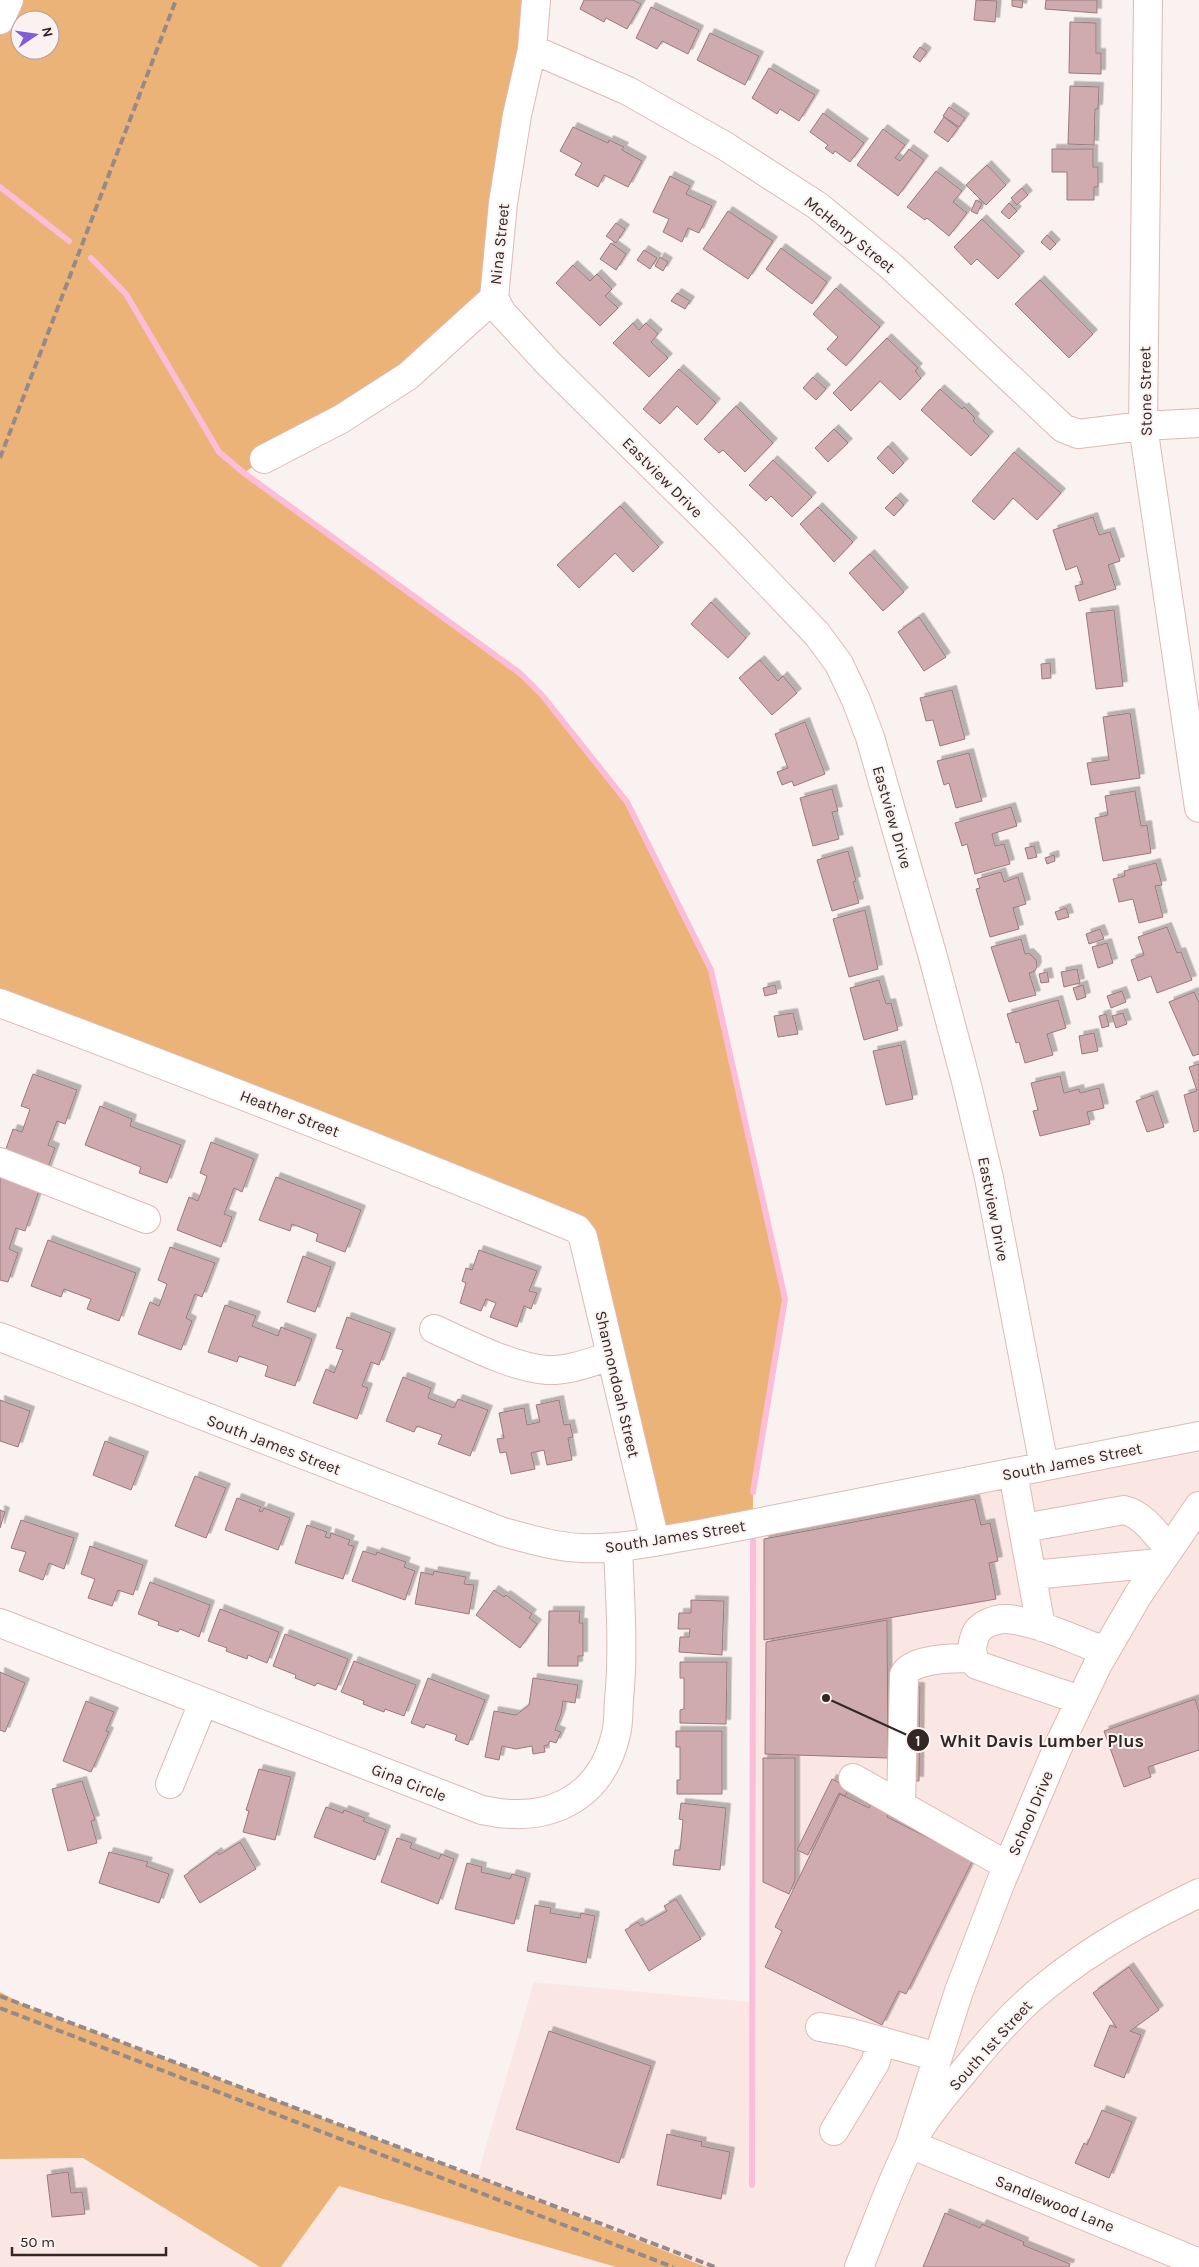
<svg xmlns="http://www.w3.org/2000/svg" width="1199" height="2267" viewBox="0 0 1199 2267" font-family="Karla,sans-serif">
<defs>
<filter id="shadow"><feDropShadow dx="4.5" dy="-4.5" stdDeviation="0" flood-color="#0004"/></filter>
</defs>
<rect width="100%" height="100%" fill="#faf2f1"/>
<path fill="#fae7e4" d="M1199,1436V2267H696L477,2177L534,1982L752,2002L753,1525Z
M83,2158L260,2267H0V2159Z
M339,2186L616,2267H281Z"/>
<path fill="#ecb378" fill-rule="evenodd" d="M8,0H536L494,298L359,408L264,459L244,473L521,674L542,695L627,802L711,970L785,1299L753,1489V1525L655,1541L583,1237L0,1003V17ZM20,20H50V50H20Z
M0,1992L28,2007L477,2177L706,2267H616L339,2186L281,2267H260L83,2158L0,2159Z"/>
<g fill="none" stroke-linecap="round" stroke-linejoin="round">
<path stroke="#fcbdd9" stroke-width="6" d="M0,187L69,241
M91,258L126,294L219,452L244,473L521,674L542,695L627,802L711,970L785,1299L753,1492
M752,2185L753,1541"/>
</g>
<path fill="#cfabb0" stroke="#9a797d" filter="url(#shadow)" d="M584,0H633L641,4L627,29L606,18L604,22L580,9Z
M976,0L997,1L995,22L974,20Z
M1012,0H1023L1022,8L1012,6Z
M1046,0H1097V13L1045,9Z
M651,7L699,30L688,54L662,41L657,49L636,38Z
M1070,22L1096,23V53H1101V74L1069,73Z
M710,33L759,56L745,85L697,60Z
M920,47L927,52L920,62L913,57Z
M769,68L815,95L799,121L780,109L777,114L752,98Z
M1070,86L1099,87L1098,109H1095L1094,145L1068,144Z
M949,107L965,118L959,127L943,116Z
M823,113L864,143L850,162L835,151L833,154L825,148L828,145L810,132Z
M944,117L958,128L948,142L934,132Z
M573,127L608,143L609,140L624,147L622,150L642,161L628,187L604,175L598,187L575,175L582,163L560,151Z
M883,129L905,145L895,158L900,161L909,149L924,160L898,196L857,165Z
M1052,149H1093V167H1098V187H1094V200H1067V172H1052Z
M987,165L1006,185L986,205L966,185Z
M936,171L962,191L953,202L967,213L949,236L927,218L925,220L907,207Z
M670,176L690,186L686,194L712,206L699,233L688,228L682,242L663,232L669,219L653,212Z
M1022,188L1028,195L1017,205L1011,198Z
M976,200L982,203L977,214L971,211Z
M1009,203L1017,211L1009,219L1001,212Z
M728,211L773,241L748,279L703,249Z
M982,219L1020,256L998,279L977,259L971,265L954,247Z
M616,223L625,229L616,243L606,236Z
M1047,235L1056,244L1050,250L1041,242Z
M611,243L626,254L616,270L600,259Z
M781,248L827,282L812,304L766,269Z
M644,250L657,258L650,269L637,260Z
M660,257L668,262L663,271L655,266Z
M573,265L590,281L597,274L612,289L605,296L618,308L600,326L556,283Z
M1040,280L1093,334L1069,358L1015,304Z
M836,288L880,327L846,366L827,349L838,337L813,314Z
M677,293L690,301L685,309L671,301Z
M633,323L639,330L646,323L658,334L651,342L668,358L649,377L613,343Z
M887,338L918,368L915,371L921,378L900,400L880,381L851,411L833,393Z
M679,369L716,403L697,425L677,406L660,424L643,409Z
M813,377L826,389L816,400L803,388Z
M940,389L962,409L964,407L975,418L973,421L989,436L971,456L921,410Z
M736,406L773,443L745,472L723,450L719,453L704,439Z
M834,429L848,443L828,462L815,448Z
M888,446L904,463L893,474L877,458Z
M1014,452L1061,493L1037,520L1013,498L994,520L972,501Z
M773,460L812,497L792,517L771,496L766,501L749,485Z
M896,497L904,505L894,516L885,508Z
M620,506L659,547L633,572L615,553L579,588L557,565Z
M818,507L853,542L834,562L800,524Z
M1093,517L1099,535L1110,532L1120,561L1108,565L1116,589L1079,601L1075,586L1083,584L1077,566L1066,570L1053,530Z
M870,554L904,592L883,611L849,573Z
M711,602L746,638L728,658L691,624Z
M1114,610L1123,686L1096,689L1086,613Z
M919,617L946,657L924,671L898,632Z
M760,660L778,681L783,676L797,693L772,715L739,678Z
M1050,663L1051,678L1042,679L1041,664Z
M952,690L965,739L940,746L933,720L926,721L920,698Z
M1130,713L1140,778L1091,785L1087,763L1109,760L1103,717Z
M805,722L825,774L794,786L792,781L782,785L777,772L788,768L775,734Z
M969,753L982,801L956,808L949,783L944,785L937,761Z
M832,789L838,811L832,812L839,839L813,846L800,798Z
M1135,791L1141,826L1147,825L1151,853L1103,861L1095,818L1108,815L1105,796Z
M1011,807L1017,826L992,834L995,846L1004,844L1010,864L975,874L967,844L962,846L955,823Z
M1034,846L1037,857L1028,859L1025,848Z
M848,851L856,881L853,882L859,903L832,911L817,860Z
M1054,855L1055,861L1047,864L1045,858Z
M1156,863L1162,885L1155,886L1163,917L1139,923L1133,899L1119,902L1113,879L1125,876L1124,871Z
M1001,872L1004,882L1018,877L1026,904L1013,908L1019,929L990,937L976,889L980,888L977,879Z
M1066,908L1069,917L1058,920L1055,912Z
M865,910L878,969L849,977L833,919Z
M1167,927L1177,953L1181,952L1192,980L1157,993L1151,976L1138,981L1131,960L1144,955L1138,937Z
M1100,929L1104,939L1089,944L1086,934Z
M1021,939L1025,954L1029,953L1036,960L1037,966L1035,971L1029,973L1036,995L1009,1002L991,947Z
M1107,943L1113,963L1098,968L1092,947Z
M1077,969L1080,983L1064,987L1061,972Z
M1047,972L1049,982L1041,983L1039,974Z
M879,980L886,1004L891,1003L898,1030L864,1040L850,988Z
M775,985L777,993L765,996L763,988Z
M1083,985L1086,997L1077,1000L1073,988Z
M1122,991L1126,1002L1111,1008L1107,996Z
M1194,992L1199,1003V1054L1193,1056L1169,1002Z
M1058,1000L1066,1028L1047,1034L1053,1055L1025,1063L1019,1042L1016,1043L1007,1014Z
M793,1013L798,1034L778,1037L774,1016Z
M1123,1013L1127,1024L1116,1028L1112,1016Z
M1106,1014L1109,1026L1102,1028L1099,1016Z
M1094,1033L1098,1051L1082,1054L1079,1036Z
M901,1045L913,1099L886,1105L873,1051Z
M1199,1064V1130L1194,1132L1184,1095L1197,1091L1189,1067Z
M33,1074L77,1090L65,1124L57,1121L48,1145L55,1148L45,1176L2,1160L13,1129L22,1132L30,1109L21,1106Z
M1060,1076L1064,1093L1079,1089L1080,1093L1099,1088L1104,1108L1087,1112L1090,1124L1040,1136L1033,1111L1038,1110L1031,1083Z
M1153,1095L1164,1127L1147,1132L1136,1101Z
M100,1106L132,1119L130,1126L181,1145L167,1183L139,1173L141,1167L85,1145Z
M211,1142L254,1159L242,1192L234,1188L224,1214L232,1217L221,1247L177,1230L189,1197L198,1201L207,1176L200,1173Z
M0,1177L39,1191L25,1231L16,1228L9,1249L18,1253L8,1282L0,1280Z
M276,1177L361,1210L345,1252L316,1241L318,1234L292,1224L290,1231L259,1220Z
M48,1240L136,1273L119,1321L87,1309L91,1299L64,1289L61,1297L31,1286Z
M170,1247L215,1263L202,1297L195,1294L186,1318L192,1321L181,1350L138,1334L150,1302L159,1306L167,1284L158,1280Z
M479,1250L537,1271L529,1291L537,1293L531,1309L524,1306L517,1327L490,1317L496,1303L486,1299L481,1311L460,1303L466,1283L462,1281L466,1268L472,1270Z
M303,1256L331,1267L315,1312L287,1302Z
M225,1305L256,1316L252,1326L278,1336L281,1327L312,1339L295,1386L265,1376L268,1366L239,1356L237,1362L208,1352Z
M347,1317L391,1333L379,1365L371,1362L362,1386L368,1388L357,1419L313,1403L326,1369L334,1373L343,1350L336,1348Z
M403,1377L431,1388L428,1398L454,1408L458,1399L488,1410L470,1456L438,1444L442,1435L417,1426L414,1432L386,1421Z
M0,1400L30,1411L18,1447L0,1441Z
M559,1400L564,1425L570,1424L573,1437L568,1438L572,1460L547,1465L544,1450L531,1453L535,1469L511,1474L506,1452L500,1453L497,1439L504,1438L499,1413L524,1408L527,1425L540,1422L536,1405Z
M105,1441L144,1456L131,1490L93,1475Z
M195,1476L226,1488L206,1538L175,1526Z
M237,1498L261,1507L259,1511L262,1512L264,1508L290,1518L278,1550L225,1530Z
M975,1499L981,1525L990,1523L998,1561L989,1563L996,1599L764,1640V1539Z
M0,1510L5,1512L0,1528Z
M21,1520L74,1538L64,1569L49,1563L43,1580L19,1571L26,1552L11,1548Z
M307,1525L327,1532L325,1537L330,1538L331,1533L350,1540L348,1545L354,1546L343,1579L295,1563Z
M90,1546L143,1565L133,1595L118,1590L112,1606L88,1598L95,1579L81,1574Z
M363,1551L376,1555L377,1552L406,1562L404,1567L415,1571L405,1600L352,1581Z
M434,1571L466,1577L464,1584L474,1585L469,1614L415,1604L421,1572L433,1575Z
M150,1582L210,1605L199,1637L180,1629L178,1632L158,1625L159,1622L138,1614Z
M494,1590L504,1597L506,1595L532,1614L529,1618L537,1624L520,1648L476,1615Z
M691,1600L724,1601L722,1655L679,1652L680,1637H689L690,1629H678L679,1613H691Z
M220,1609L279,1632L267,1663L248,1655L247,1659L226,1651L227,1648L208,1641Z
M549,1611H580L579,1623H583V1656H578V1666H548Z
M887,1620L888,1758L765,1754L766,1642Z
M285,1634L348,1659L336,1690L317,1683L315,1686L295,1678L296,1675L273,1666Z
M354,1661L416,1685L404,1716L385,1709L384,1712L363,1704L364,1701L341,1692Z
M680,1662H727L726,1724L680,1723V1710L684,1709V1678H680Z
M0,1672L25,1683L5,1732L0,1730Z
M428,1678L485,1700L468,1745L455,1740L457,1735L426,1724L424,1728L411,1723Z
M533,1678L578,1685L575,1703L563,1701L561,1714L555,1730L561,1732L556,1743L550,1741L548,1745L544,1746L545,1752L533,1754L532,1746L516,1749L502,1746L499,1760L485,1757L494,1711L516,1715L529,1705Z
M907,1687H920L919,1781L906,1780Z
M1195,1699L1199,1712V1750L1148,1767L1151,1777L1124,1787L1104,1731Z
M86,1701L114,1712L106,1731L109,1732L91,1772L63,1761Z
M676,1731H722V1794H677V1780H680V1747H676Z
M763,1758H795V1880L789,1894L763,1882Z
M259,1769L291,1777L275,1840L243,1832L249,1811L246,1810Z
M832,1779L849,1788L845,1796L839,1793L808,1855L797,1850Z
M82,1781L95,1820L91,1821L97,1843L68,1851L52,1789Z
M840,1794L869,1808L873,1798L892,1807L887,1817L973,1860L906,1994L899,1991L882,2025L765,1967L782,1931L775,1927Z
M681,1803L726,1808L720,1870L673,1865L675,1850H680L683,1820L679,1819Z
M326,1807L343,1813L344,1810L365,1818L363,1821L386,1830L375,1860L314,1837Z
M397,1838L412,1843L410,1848L439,1859L441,1854L454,1859L438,1904L381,1882Z
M240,1842L256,1869L200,1903L184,1876L217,1852L219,1855Z
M109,1852L148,1862L146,1866L169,1874L159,1903L99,1883Z
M467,1863L482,1867L481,1872L510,1879L512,1874L526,1878L514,1924L455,1909Z
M676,1899L701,1939L649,1971L625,1930L638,1922L641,1926L667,1911L664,1906Z
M535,1905L551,1908L550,1913L580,1918L581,1913L595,1916L586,1963L527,1951Z
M1129,1967L1159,2010L1130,2031L1141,2035L1124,2078L1094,2066L1110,2025L1117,2028L1093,1993Z
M549,2031L651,2066L619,2163L516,2129Z
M1102,2110L1132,2122L1109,2178L1075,2163L1084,2143L1087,2145Z
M667,2134L702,2142L701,2146L730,2152L721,2199L657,2185Z
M68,2172L71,2193L82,2192L85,2214L52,2217L47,2175Z
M945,2213L980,2228L982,2224L1024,2242L1023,2245L1070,2264L1069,2267H923Z"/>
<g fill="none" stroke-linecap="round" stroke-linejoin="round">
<g stroke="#ddbab4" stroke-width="30">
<path id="minor" d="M1148,0L1143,426L1199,808
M0,20L9,0
M532,49L628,91L725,146L818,206L892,267L1063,428L1078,434L1143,426L1199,423
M494,298L502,313L549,364L725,538L817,634L839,664L856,700L870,737L933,957L967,1085L989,1178L1044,1466
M264,459L341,419L408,376L494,298L503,203L517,115L532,49L536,0
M0,1003C194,1076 386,1150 577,1229L583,1237L655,1541
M0,1162L146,1219
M434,1329C466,1343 513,1368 547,1370C568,1371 591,1362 611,1356
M0,1337L503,1532C529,1539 555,1547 582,1548C621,1550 661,1540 700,1534L1199,1436
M1013,1473L1041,1627
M1199,1506L1138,1595L1098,1664L1057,1749L1000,1884L959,1991L910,2144L1199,2263
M1024,1528L1124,1510C1144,1515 1155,1533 1169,1549
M1032,1575L1159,1563
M0,1623L482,1810C545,1824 600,1802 616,1734C619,1723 618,1711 619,1700C624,1649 620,1598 618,1548
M1080,1700L977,1665C971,1655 971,1647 975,1636C978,1625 996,1618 1007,1619C1040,1622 1074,1640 1105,1651
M853,1778L1008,1866
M170,1784L203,1703
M901,1805L904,1675C911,1658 956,1658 973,1658
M820,2027L848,2032L938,2057
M834,2131L875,2063L882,2041"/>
</g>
<g stroke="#ddbab4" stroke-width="30">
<path id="major" d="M859,2267C875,2228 891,2182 910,2145C923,2120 943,2096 961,2075C987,2043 1015,2010 1047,1985C1094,1947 1145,1919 1199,1893"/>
</g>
<use href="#minor" stroke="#fff" stroke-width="28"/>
<use href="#major" stroke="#fff" stroke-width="28"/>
<path stroke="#958a89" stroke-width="4" stroke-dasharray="8 4" stroke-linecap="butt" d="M0,458L176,0
M0,1996L715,2267
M0,2008L673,2267"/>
</g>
<g text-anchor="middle" stroke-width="4" stroke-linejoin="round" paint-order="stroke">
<g font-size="16" fill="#332624" stroke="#faf2f1">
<text transform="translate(850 234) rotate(39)" y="6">McHenry Street</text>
<text transform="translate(499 244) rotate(-84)" y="6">Nina Street</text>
<text transform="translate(1145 391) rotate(-91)" y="6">Stone Street</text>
<text transform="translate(663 477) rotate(45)" y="6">Eastview Drive</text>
<text transform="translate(893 817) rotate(74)" y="6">Eastview Drive</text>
<text transform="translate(290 1113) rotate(21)" y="6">Heather Street</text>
<text transform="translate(994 1209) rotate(79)" y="6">Eastview Drive</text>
<text transform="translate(618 1384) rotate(77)" y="6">Shannondoah Street</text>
<text transform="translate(274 1444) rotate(21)" y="6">South James Street</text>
<text transform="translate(1072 1461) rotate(-11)" y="6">South James Street</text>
<text transform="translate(675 1536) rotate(-9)" y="6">South James Street</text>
<text transform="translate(409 1782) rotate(21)" y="6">Gina Circle</text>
<text transform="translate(1030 1813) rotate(-67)" y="6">School Drive</text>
<text transform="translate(990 2045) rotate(-48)" y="6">South 1st Street</text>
<text transform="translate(1055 2203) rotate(22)" y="6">Sandlewood Lane</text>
</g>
</g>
<path fill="none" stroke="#332624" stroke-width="2" d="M826 1698L918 1740"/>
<g fill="#332624" stroke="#faf2f1" stroke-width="2">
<circle cx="826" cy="1698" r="5"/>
<circle cx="918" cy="1740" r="12"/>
</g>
<g font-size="15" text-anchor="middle" font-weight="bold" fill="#fff">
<text x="918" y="1746">1</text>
</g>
<g font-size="18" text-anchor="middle" font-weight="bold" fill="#332624" stroke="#faf2f1" stroke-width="4" stroke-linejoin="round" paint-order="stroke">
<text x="1042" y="1747">Whit Davis Lumber Plus</text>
</g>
<g transform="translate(35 35) rotate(77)"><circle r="24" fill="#faf2f1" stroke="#aaa09f"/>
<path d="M0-4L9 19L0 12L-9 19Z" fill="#825cd7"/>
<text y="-8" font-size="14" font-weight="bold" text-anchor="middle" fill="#332624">N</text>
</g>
<path d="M12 2247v8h154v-8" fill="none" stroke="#332624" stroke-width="2.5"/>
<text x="20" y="2247" font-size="15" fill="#332624" stroke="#faf2f1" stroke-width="4" paint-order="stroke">50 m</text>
</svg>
